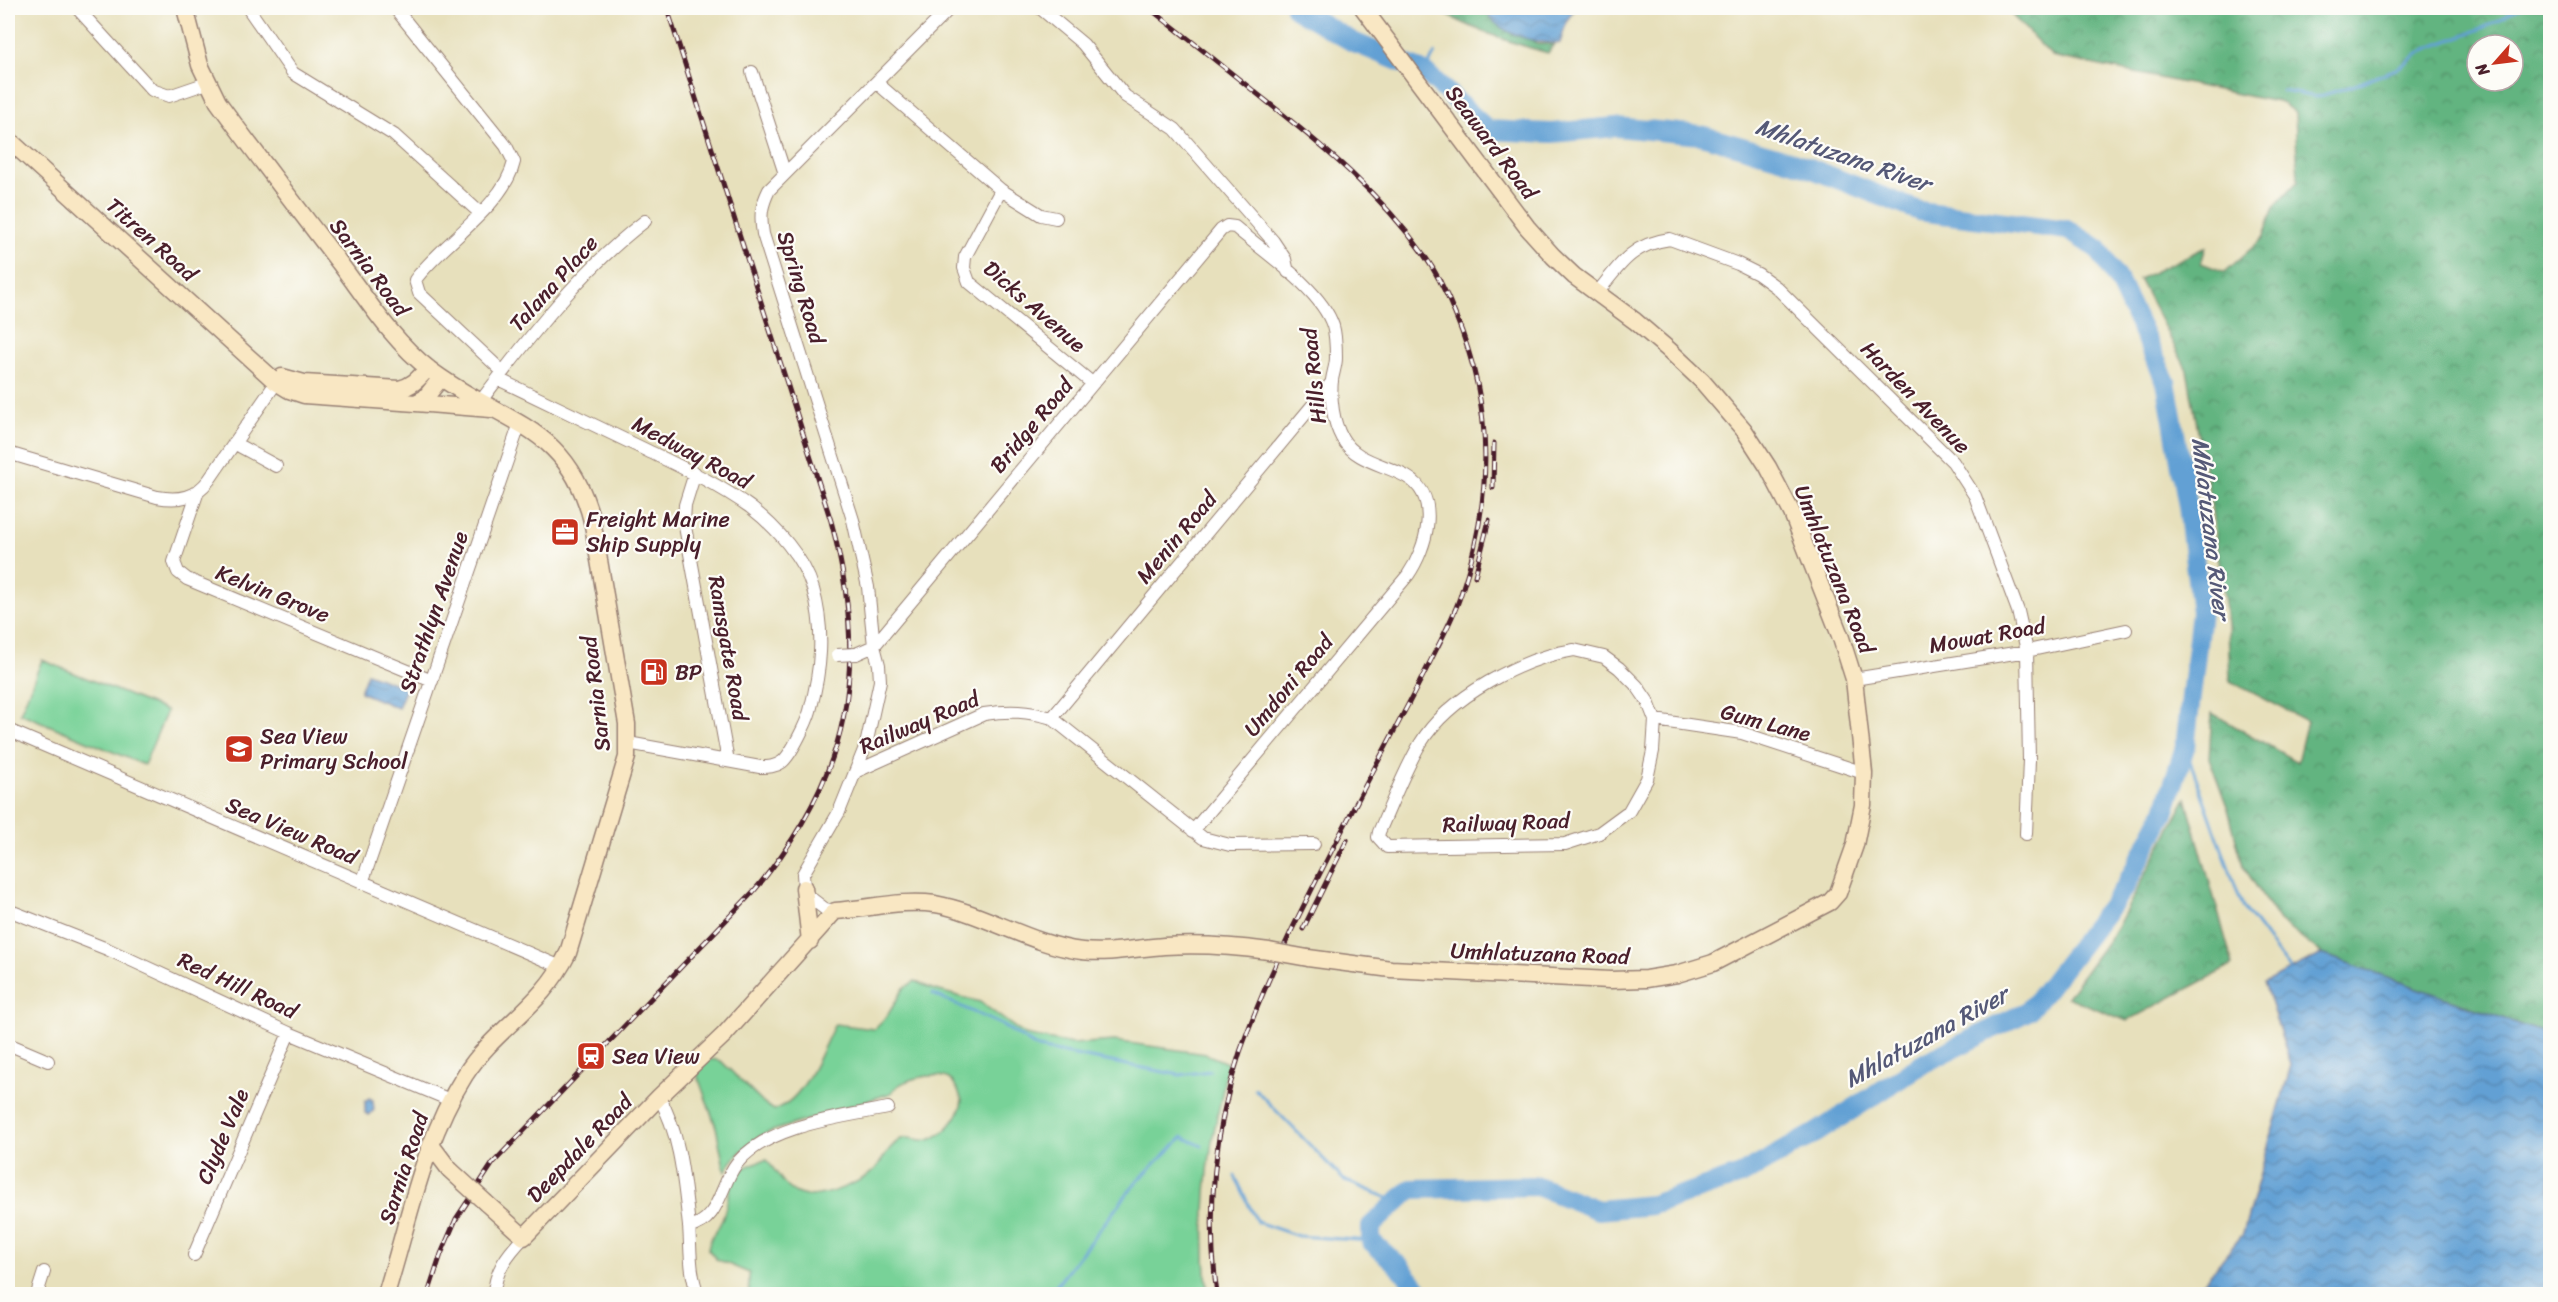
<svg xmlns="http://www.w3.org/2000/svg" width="2558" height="1302" viewBox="0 0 2558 1302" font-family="Sriracha,sans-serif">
<defs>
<pattern id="forest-crowns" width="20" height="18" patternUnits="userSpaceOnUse" patternTransform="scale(1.5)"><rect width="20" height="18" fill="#62b480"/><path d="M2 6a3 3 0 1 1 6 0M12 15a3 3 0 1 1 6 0" fill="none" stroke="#539269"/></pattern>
<pattern id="water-waves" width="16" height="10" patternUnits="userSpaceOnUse" patternTransform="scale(1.5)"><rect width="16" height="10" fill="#62a0d4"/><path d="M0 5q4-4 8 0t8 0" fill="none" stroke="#5382ac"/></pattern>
</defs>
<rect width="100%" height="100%" fill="#fdfcf7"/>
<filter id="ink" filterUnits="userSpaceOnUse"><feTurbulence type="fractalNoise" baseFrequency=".0167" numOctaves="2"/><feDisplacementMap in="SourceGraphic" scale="12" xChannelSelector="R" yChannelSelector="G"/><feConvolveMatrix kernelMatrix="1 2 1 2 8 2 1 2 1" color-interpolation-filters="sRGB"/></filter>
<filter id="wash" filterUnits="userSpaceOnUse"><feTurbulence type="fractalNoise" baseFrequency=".008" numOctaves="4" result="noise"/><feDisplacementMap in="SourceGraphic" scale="24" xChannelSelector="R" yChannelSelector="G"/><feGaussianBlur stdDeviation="1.35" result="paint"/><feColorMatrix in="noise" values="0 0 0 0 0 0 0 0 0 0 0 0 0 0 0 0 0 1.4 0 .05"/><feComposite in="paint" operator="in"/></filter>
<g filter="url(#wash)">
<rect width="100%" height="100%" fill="#e7e0bc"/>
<path fill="#78d298" stroke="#617862" stroke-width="1.5" d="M42,660L167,711L144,765L20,713Z
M915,981L932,989L980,1002L1025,1035L1072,1044L1114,1041L1206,1054L1227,1063C1224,1090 1217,1115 1212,1141C1204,1192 1202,1243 1208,1294H749V1273L716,1259L708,1249C711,1233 714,1236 720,1224C734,1195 721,1169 766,1160C778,1171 784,1191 802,1195C820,1200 866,1181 877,1167C885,1157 889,1146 901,1139C909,1135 919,1142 928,1140C944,1136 961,1116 962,1100C959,1093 956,1083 949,1079C934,1071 900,1079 891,1093L766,1133C749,1143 735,1154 725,1172L716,1127L697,1074C701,1061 708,1057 721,1061L764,1104L774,1110C806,1099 820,1052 835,1024L874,1029L887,1016L904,988Z"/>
<path fill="url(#forest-crowns)" stroke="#566a56" stroke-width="1.5" fill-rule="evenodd" d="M1434,8H1491L1495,17L1538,44H1554L1548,53C1507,42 1471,29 1434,8Z
M2005,8H2550V1035L2322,954L2279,921L2243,866L2228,809L2209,758L2212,713L2297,762L2307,721L2230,681L2228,625L2210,497L2187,370L2139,279L2206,247L2201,263L2225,272L2263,238L2274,207L2298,181L2295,113L2282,103L2052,56ZM2477,45H2513V81H2477Z
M2186,798L2233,965L2127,1021L2067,997L2116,929Z"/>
<path fill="url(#water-waves)" stroke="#566080" stroke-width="1.5" d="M1490,8H1576L1567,20L1560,43C1535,43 1506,36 1489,17Z
M367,673L406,688L398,708L360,692Z
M2322,954L2550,1035V1294H2194L2243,1234L2291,1065L2264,983Z
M369,1098L373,1100L374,1110L369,1115L365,1113V1102Z"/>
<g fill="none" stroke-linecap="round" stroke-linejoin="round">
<path stroke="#62a0d4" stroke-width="3" d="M1425,72L1435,53
M2282,91L2317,97L2355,85L2396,69L2426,49L2485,27L2520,8
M2185,747L2243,907L2290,969
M933,994L1002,1025L1038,1048L1180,1075L1210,1071
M1255,1089L1344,1180L1397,1202
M1235,1176L1257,1222L1298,1236L1371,1241
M1050,1294L1137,1181L1183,1137L1202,1146"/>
<path stroke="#62a0d4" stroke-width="20" d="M1295,8L1353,42L1425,72L1488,130L1552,133L1616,127L1701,135L1797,163L1919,211L2068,230L2098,249L2119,282L2166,382L2188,506L2201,612L2185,747L2164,813L2125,887L2047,989L2028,1011L1924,1063L1816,1133L1741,1175L1652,1205L1598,1210L1537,1186L1411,1189L1371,1226V1241L1400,1267L1422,1294"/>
</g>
</g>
<g filter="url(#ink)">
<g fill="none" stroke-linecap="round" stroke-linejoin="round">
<g stroke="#988074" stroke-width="14">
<path id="street" d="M77,8L152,90L169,96L207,83
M248,8L293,73L394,135L480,213
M395,8L506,146L514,162C504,206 441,244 415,280L419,293L503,372
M1040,8L1083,44L1125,96L1175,129L1273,241L1285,259L1288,272
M752,72L785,174
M877,83L1001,190L1041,215L1056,218
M1001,190L965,257L964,268L969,282L1092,383
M1598,292C1620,264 1632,244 1670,239L1738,264L1758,274L1776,287L1953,462L1975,496L2018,611L2027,651L2029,760L2026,834
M498,379C547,403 597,426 646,450C681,467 718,484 750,507C776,527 804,558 813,589C825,631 821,670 810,711C807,722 791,755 782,762C775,767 768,767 760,767L628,743
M480,402C529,337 581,270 645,221
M234,443L276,466
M8,453L157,497C179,501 195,498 209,480L280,377
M695,473L685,505L684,521L728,761
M197,494L174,562L178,572L187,579L432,681
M1574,650L1604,657L1619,668L1637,686L1648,702L1655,720L1653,751L1647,779L1629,811L1599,833L1565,844L1387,847L1378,837L1379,832C1392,803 1404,771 1420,744C1448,697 1522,658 1574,650Z
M856,654L874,646L1221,230L1227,226L1235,227C1264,252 1321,289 1333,326C1336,336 1336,348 1336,358C1336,365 1333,373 1332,380C1330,399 1333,422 1342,438C1356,462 1385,464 1407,477C1442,497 1426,549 1408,575L1193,831
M1854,679L2027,651L2126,630
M1052,718L1332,382
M1655,720L1742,733L1864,773
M8,730L561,967
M857,771L984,714C1009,710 1028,711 1052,718L1203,838L1230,845L1314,844
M362,883L520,423
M8,910L107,949L289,1033L450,1100
M835,911L825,909L808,896L804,888L803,874L839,812L866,745L880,681L879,665L874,646L868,587L853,520L763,234C760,216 761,206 769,190L950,8
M8,1044L48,1061
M659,1097C681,1135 684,1183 689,1226C691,1250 689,1272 698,1294
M689,1227C720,1221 720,1184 737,1163C768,1125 842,1117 888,1108
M194,1255L289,1033
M37,1294L44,1272
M494,1294C495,1270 508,1254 524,1237"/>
</g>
<g stroke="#988074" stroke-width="19">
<path id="secondary" d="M185,8L200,65L218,102C258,157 300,211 341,265C368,301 393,341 429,369C500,424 569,422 593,525L627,724V757L568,953C542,1007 495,1028 465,1075C423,1141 409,1221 386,1294
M8,139L276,382L289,390L304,395L416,403L425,398L441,378
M282,377L304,383L399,389C413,386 419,378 428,368
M416,403L491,409
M804,888L810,941
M1308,958L1391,969L1610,980L1646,979L1677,974L1713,963L1830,902L1838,893L1855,845L1863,805L1864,773L1854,679L1841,638L1792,513L1768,467L1744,430L1702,381L1669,350L1635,321L1574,276L1553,256L1527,227L1363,8
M431,1145L449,1169
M486,1203L524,1237L659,1097L724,1035L835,911C868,909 902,899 935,904C985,913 1031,945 1082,951C1110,954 1136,948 1164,946C1200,944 1233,946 1269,951"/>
</g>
<use href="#street" stroke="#fff" stroke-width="12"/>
<use href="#secondary" stroke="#f9e7c3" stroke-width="16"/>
<g stroke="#4a1f2b" stroke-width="5">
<path id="rail" d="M1149,8C1188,38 1226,69 1265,100C1324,147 1380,193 1424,255C1437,273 1447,294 1455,314C1495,409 1493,501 1460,597C1453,618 1442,638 1432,658C1410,702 1386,746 1363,790C1319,875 1272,962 1240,1052C1214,1130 1206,1214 1217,1294
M1493,488L1494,443
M1475,576L1489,520
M1303,929L1347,840
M428,1294L441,1254L456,1219L493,1163L753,892C851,776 870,666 831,521L667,8"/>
</g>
<use href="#rail" stroke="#fdfcf7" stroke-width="3" stroke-dasharray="9" stroke-linecap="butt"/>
<g stroke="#988074" stroke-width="14" stroke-linecap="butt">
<path id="street-bridge" d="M837,655L856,654"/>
</g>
<g stroke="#988074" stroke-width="19" stroke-linecap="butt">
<path id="secondary-bridge" d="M1269,951L1308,958
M449,1169L486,1203"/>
</g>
<use href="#street-bridge" stroke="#fff" stroke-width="12"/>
<use href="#secondary-bridge" stroke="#f9e7c3" stroke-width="16"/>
</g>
</g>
<defs>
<g id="office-square" transform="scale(1.5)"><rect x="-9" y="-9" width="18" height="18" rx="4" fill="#c8321e" stroke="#fdfcf7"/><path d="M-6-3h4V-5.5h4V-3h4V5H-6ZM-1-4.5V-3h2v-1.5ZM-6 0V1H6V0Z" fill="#fff"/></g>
<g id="fuel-square" transform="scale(1.5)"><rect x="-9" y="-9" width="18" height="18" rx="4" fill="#c8321e" stroke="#fdfcf7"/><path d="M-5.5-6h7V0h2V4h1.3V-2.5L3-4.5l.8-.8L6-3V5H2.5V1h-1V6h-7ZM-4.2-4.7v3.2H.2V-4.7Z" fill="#fff"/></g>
<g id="school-square" transform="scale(1.5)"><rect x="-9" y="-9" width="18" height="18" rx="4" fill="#c8321e" stroke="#fdfcf7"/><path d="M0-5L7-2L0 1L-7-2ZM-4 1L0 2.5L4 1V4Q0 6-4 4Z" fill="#fff"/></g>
<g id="station-square" transform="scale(1.5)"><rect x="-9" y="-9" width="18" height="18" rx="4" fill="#c8321e" stroke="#fdfcf7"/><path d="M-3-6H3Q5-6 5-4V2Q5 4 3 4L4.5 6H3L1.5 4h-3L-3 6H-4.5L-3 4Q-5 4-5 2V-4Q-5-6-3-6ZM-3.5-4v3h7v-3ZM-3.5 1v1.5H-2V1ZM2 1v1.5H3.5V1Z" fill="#fff"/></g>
</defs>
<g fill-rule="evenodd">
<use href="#office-square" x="565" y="532"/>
<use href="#fuel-square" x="654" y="672"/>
<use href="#school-square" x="239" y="749"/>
<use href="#station-square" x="591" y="1056"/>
</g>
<g text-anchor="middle" stroke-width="4.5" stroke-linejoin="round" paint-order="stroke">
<g font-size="22" fill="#4a1f2b" stroke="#fdfcf7">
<text transform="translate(1492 142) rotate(53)" y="8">Seaward Road</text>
<text transform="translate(152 239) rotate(42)" y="8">Titren Road</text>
<text transform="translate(370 267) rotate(53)" y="8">Sarnia Road</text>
<text transform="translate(553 283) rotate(-48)" y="8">Talana Place</text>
<text transform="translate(802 287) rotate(73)" y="8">Spring Road</text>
<text transform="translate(1035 306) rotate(41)" y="8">Dicks Avenue</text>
<text transform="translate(1313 376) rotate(-96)" y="8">Hills Road</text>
<text transform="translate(1916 397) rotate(46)" y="8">Harden Avenue</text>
<text transform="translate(1031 425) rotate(-50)" y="8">Bridge Road</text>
<text transform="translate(692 452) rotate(28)" y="8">Medway Road</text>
<text transform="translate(1176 537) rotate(-50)" y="8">Menin Road</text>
<text transform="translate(1835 569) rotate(68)" y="8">Umhlatuzana Road</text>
<text transform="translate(273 593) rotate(22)" y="8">Kelvin Grove</text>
<text transform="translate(433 612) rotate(-71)" y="8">Strathlyn Avenue</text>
<text transform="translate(1987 635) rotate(-10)" y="8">Mowat Road</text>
<text transform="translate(729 648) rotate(80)" y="8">Ramsgate Road</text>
<text transform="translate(1288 685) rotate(-50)" y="8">Umdoni Road</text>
<text transform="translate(595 694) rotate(-97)" y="8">Sarnia Road</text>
<text transform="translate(919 722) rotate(-23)" y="8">Railway Road</text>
<text transform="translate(1766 722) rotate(15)" y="8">Gum Lane</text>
<text transform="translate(1506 822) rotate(-2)" y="8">Railway Road</text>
<text transform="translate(292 830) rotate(23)" y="8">Sea View Road</text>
<text transform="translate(1540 953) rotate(2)" y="8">Umhlatuzana Road</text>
<text transform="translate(238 985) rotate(25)" y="8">Red Hill Road</text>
<text transform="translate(222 1136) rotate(-67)" y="8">Clyde Vale</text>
<text transform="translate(579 1148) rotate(-46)" y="8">Deepdale Road</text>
<text transform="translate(403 1168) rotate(-72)" y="8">Sarnia Road</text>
</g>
<g font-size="22" fill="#4a1f2b" stroke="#fdfcf7" text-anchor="start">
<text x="586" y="527">Freight Marine<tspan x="586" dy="25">Ship Supply</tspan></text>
<text x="675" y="680">BP</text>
<text x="260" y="744">Sea View<tspan x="260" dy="25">Primary School</tspan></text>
<text x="612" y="1064">Sea View</text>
</g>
<g font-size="24" font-style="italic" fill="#555977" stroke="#fdfcf7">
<text transform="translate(1843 155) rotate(19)" y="8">Mhlatuzana River</text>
<text transform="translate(2211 528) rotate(83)" y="8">Mhlatuzana River</text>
<text transform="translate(1926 1037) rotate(-29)" y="8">Mhlatuzana River</text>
</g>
</g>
<rect width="2558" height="1302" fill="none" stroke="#fdfcf7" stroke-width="30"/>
<g transform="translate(2495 63) rotate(242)"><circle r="28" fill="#fdfcf7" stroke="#b5a4a5" stroke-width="1.5"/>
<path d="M0-4.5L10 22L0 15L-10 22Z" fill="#c8321e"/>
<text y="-9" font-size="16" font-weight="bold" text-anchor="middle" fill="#4a1f2b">N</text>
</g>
</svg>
